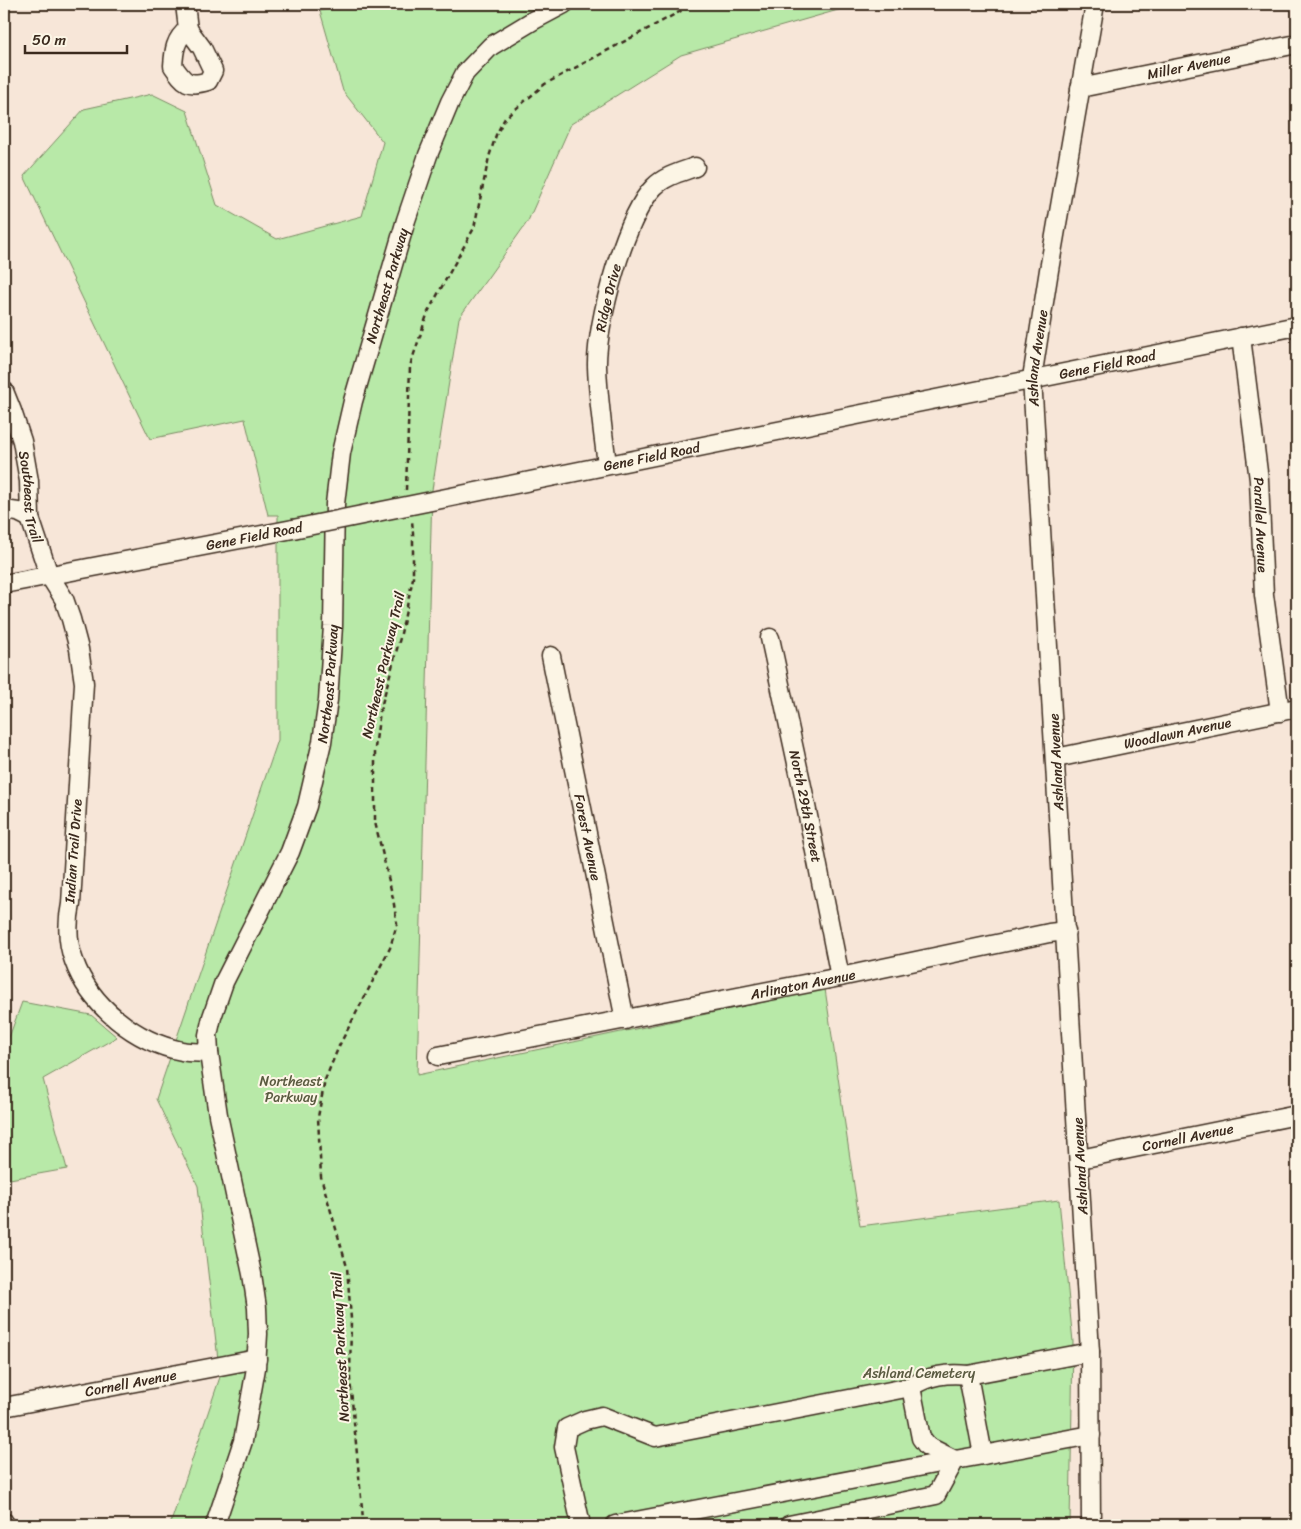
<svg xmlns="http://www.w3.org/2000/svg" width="1301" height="1529" viewBox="0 0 1301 1529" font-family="Sriracha,sans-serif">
<rect width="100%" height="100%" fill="#f7e6d8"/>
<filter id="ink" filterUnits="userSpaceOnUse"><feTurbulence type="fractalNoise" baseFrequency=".02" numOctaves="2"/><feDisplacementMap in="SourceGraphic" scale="10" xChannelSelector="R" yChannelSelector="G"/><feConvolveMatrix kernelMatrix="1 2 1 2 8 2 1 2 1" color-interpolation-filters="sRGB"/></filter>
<g filter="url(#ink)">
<path fill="#b8e9a8" stroke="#7a8a63" d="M346,4H859L681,55L571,124L528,221L459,318L432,490L417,1075L825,989L860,1226L1059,1200L1073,1342L1070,1525H170L220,1377L198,1186L156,1099L278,740V515H268L245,419L150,439L24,176L84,109L152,94L187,111L217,205L277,239L362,216L383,142L343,91L320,11Z
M22,1002L91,1015L117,1037L43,1079L67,1169L4,1180V1051Z"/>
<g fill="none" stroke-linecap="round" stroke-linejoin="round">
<g stroke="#3b2a1e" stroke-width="21">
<g id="minor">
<path d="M185,4L188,29"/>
<path d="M188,29L202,48L213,71L208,81C188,87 185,83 173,66C174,51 175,39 188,29Z"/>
<path id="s1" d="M1080,88L1297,44"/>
<path id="s2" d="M1241,337L1259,480L1264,595L1280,712"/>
<path id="s3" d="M4,391L12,411L22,441L29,481L30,518L49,575L64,599L71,619L79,649L84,683L71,904C67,923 67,942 74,961C90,1006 136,1042 182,1051C190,1053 200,1052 209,1053"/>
<path id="s4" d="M607,464C603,432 598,399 597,366C596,324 625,216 654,187C665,176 681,172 695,167"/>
<path d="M4,510L18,512L30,518"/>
<path id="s5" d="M377,512L1297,326"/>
<path d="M4,584L293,529"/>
<path id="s6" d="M770,638L803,791L840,977"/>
<path id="s7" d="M551,656L625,1020"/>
<path id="s8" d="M1056,758L1297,708"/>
<path id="s9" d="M438,1056L840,977L1049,933L1066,931"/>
<path id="s10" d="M1080,1159L1297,1115"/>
<path d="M911,1387L921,1438L927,1446L955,1460"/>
<path id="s11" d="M4,1407L257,1359"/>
<path d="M983,1455L1091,1435"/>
<path d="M4,1522V1525"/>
<path id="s12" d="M215,1525L243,1441L256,1368L258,1334L257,1308L252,1274L218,1115L209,1053L208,1035L212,1017L224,982L290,852L307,806L322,742L328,700L333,626L335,504L341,453L353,401L406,220L428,155L450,102L465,73L491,46L534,20L564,4"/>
<path d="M581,1525L564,1447L567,1428L585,1420L602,1416L655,1437L911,1387C929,1375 947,1373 968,1375L1090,1352"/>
<path d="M615,1525L955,1460"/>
<path d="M789,1525L936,1495L955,1460L983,1455L968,1375"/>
<path id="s13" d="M1091,1525L1090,1352L1032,378L1049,270L1095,4"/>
</g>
</g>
<path stroke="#3b2a1e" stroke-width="2.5" stroke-dasharray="5 4" stroke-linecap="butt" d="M406,490L410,366L428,312L474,228L489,157L496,135L505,118L545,84L694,4
M362,1525L363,1519L350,1379L351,1319L347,1267L321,1177L318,1117L325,1080L339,1046L390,948L397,924L393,898L375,822V748L380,711L400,638L413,578V533L412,520"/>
<use href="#minor" stroke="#fcf5e5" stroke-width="18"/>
<g stroke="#3b2a1e" stroke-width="21" stroke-linecap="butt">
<path id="minor-bridge" d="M293,529L377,512"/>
</g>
<use href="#minor-bridge" stroke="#fcf5e5" stroke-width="18"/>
</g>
</g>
<g text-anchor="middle" stroke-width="4" stroke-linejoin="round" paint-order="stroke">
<g font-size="14" fill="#3b2a1e" stroke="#fcf5e5">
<text dy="5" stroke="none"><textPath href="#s1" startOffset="111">Miller Avenue</textPath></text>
<text dy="5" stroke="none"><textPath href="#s12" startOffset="1280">Northeast Parkway</textPath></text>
<text dy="5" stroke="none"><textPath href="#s4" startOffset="168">Ridge Drive</textPath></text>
<text dy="5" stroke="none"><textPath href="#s13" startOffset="1169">Ashland Avenue</textPath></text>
<text dy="5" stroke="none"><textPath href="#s5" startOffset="745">Gene Field Road</textPath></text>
<text dy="5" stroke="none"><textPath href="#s5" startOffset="280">Gene Field Road</textPath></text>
<text dy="5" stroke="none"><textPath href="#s3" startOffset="110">Southeast Trail</textPath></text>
<text dy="5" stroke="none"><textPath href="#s2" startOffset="189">Parallel Avenue</textPath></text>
<text transform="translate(254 536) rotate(-11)" y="5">Gene Field Road</text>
<text transform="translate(383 665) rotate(-77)" y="5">Northeast Parkway Trail</text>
<text dy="5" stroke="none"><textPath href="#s12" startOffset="875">Northeast Parkway</textPath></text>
<text dy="5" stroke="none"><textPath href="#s8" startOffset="124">Woodlawn Avenue</textPath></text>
<text transform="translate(1056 762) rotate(-93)" y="5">Ashland Avenue</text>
<text dy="5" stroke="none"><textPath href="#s6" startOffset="172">North 29th Street</textPath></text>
<text dy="5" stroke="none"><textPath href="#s7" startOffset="185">Forest Avenue</textPath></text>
<text transform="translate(73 851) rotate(-86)" y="5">Indian Trail Drive</text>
<text dy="5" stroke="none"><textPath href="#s9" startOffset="372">Arlington Avenue</textPath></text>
<text dy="5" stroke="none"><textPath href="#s10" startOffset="110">Cornell Avenue</textPath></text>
<text transform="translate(1080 1166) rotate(-93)" y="5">Ashland Avenue</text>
<text transform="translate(340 1347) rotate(-93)" y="5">Northeast Parkway Trail</text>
<text dy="5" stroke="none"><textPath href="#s11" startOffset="129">Cornell Avenue</textPath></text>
</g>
<g font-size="14" fill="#5a5a40" stroke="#fcf5e5">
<text x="291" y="1086">Northeast<tspan x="291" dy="16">Parkway</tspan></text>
<text x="919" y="1378">Ashland Cemetery</text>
</g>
</g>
<rect width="1301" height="1529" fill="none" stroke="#fcf5e5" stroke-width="20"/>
<rect x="10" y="10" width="1281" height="1509" fill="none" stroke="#3b2a1e" stroke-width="2" filter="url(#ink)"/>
<path d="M25 45v8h102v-8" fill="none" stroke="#3b2a1e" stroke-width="2.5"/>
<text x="32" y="45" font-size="15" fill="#3b2a1e" stroke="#fcf5e5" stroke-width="4" paint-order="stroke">50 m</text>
</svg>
